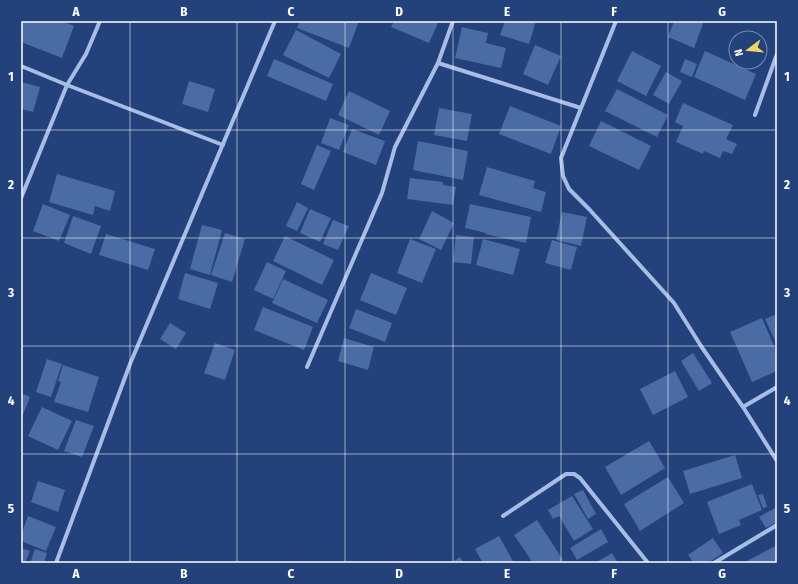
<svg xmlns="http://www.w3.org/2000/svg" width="798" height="584" viewBox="0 0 798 584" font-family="'Fira Sans Condensed',sans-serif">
<rect width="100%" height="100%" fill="#23417b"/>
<path fill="#4b6ba4" d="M21,21H62L74,26L62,58L21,42Z
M300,21H359L349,48L297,28Z
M394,21H439L429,43L391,27Z
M505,21H536L529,44L500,35Z
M674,21H704L694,48L668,37Z
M462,27L488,33L486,43L506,48L501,68L455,58Z
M296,30L341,54L329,78L283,55Z
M535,45L561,56L548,85L523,74Z
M632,51L661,66L646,96L617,81Z
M705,51L756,74L745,100L694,77Z
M274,59L333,84L326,101L267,76Z
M685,59L697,64L692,77L680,72Z
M666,72L682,81L669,104L653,95Z
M189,81L215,89L208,112L182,104Z
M21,82L40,87L33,112L21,109Z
M617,89L668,115L657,137L605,111Z
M349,91L390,111L379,135L338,115Z
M683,103L733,125L726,139L737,144L732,154L723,151L720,158L704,151L703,154L676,142L683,126L675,122Z
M510,106L561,126L551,154L499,134Z
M439,108L472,114L467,141L434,135Z
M330,118L349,125L339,150L321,143Z
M601,121L651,146L639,170L589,146Z
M352,129L385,141L376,165L343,152Z
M418,141L468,151L463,180L413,170Z
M317,145L331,151L314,190L301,184Z
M487,167L535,181L533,188L546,192L541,212L479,195Z
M57,174L115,191L110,211L95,206L93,215L49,202Z
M410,178L443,182V185L456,187L453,205L407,199Z
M297,202L308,208L297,231L286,226Z
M43,204L70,215L59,241L33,231Z
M470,204L531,217L526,243L485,234L486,233L465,228Z
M310,209L331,218L320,242L300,233Z
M432,211L454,223L441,250L419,239Z
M562,212L587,217L581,246L556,240Z
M73,216L101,226L91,254L64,243Z
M333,220L349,226L338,250L323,244Z
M202,225L222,230L210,275L190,269Z
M225,233L245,239L232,282L211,275Z
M106,234L155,249L148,270L99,255Z
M456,235L474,237L471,264L453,262Z
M285,236L334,260L322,285L273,261Z
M410,239L436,249L422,283L397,273Z
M483,239L520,249L513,275L476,265Z
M552,240L577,247L571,270L545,263Z
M267,262L286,271L273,299L254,290Z
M185,273L218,283L210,309L178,299Z
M371,273L407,288L396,315L360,300Z
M283,279L328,300L317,323L272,303Z
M263,307L313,327L304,350L254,330Z
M356,309L392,323L385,342L349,328Z
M777,314V345L765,319Z
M762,318L777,353V371L752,382L730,332Z
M170,323L186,333L176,349L160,339Z
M344,338L374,347L368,370L338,361Z
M215,343L235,350L225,380L204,373Z
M693,353L712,383L699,391L681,361Z
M47,359L62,364L51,397L36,392Z
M63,365L99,377L88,412L54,402L61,382L58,381Z
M675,371L688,397L653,415L640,389Z
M21,393L30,397L21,420Z
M42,407L72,421L58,450L28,436Z
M76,420L94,426L82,457L64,451Z
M649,441L665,468L621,495L605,467Z
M735,455L742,478L690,494L683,471Z
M668,477L684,503L640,531L624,504Z
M38,481L65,490L58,512L31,502Z
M752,484L762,510L739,520L741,525L719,534L707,502Z
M583,490L596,514L588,519L574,494Z
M763,494L767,507L763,508L758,495Z
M572,496L593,529L574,541L559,516L553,519L548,510Z
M777,507V522L766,528L759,517Z
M28,516L56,527L46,551L21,541V535Z
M537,520L563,560L559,563H533L514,535Z
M601,529L608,542L577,560L570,548Z
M499,536L514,563H483L475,549Z
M713,538L723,553L708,563H694L688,555Z
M777,545V563H743Z
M21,548L30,551L25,563H21Z
M35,549L47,553L44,563H30Z
M612,553L618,563H595Z
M460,557L464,563H451Z"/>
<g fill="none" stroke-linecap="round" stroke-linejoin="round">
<path stroke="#a7bde5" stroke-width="4" d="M616,21L561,158L563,176L569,189L589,209L674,303L701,346L743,407L777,461
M438,63L581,108
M21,66L67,85L223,145
M755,115L777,54
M21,198L67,85L86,54L100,21
M307,367L382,193L395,147L438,63L453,21
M743,407L777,387
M503,516L566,474H574L580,478L648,563
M56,563L130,364L275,21
M714,563L777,525"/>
</g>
<path fill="none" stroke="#fff" stroke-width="1" stroke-opacity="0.55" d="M130,21V563M237,21V563M345,21V563M453,21V563M561,21V563M668,21V563M21,130H777M21,238H777M21,346H777M21,454H777"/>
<rect width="798" height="584" fill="none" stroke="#23417b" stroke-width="44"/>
<g transform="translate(748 50) rotate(254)"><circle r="19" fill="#23417b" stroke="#7b8db0"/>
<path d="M0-3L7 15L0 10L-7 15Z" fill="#f0d66a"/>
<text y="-6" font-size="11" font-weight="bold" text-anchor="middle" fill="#ffffff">N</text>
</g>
<rect x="22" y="22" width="754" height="540" fill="none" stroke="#fff" stroke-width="1.5"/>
<g font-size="13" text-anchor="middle" font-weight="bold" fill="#fff">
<text x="76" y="16">A</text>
<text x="184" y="16">B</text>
<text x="291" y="16">C</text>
<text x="399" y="16">D</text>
<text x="507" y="16">E</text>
<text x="614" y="16">F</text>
<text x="722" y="16">G</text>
<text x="11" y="81">1</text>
<text x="787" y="81">1</text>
<text x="11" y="189">2</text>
<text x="787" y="189">2</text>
<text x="11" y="297">3</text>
<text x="787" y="297">3</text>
<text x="11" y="405">4</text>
<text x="787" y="405">4</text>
<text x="11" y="513">5</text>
<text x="787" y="513">5</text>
<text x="76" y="578">A</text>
<text x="184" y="578">B</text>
<text x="291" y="578">C</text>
<text x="399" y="578">D</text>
<text x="507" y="578">E</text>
<text x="614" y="578">F</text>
<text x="722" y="578">G</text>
</g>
</svg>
